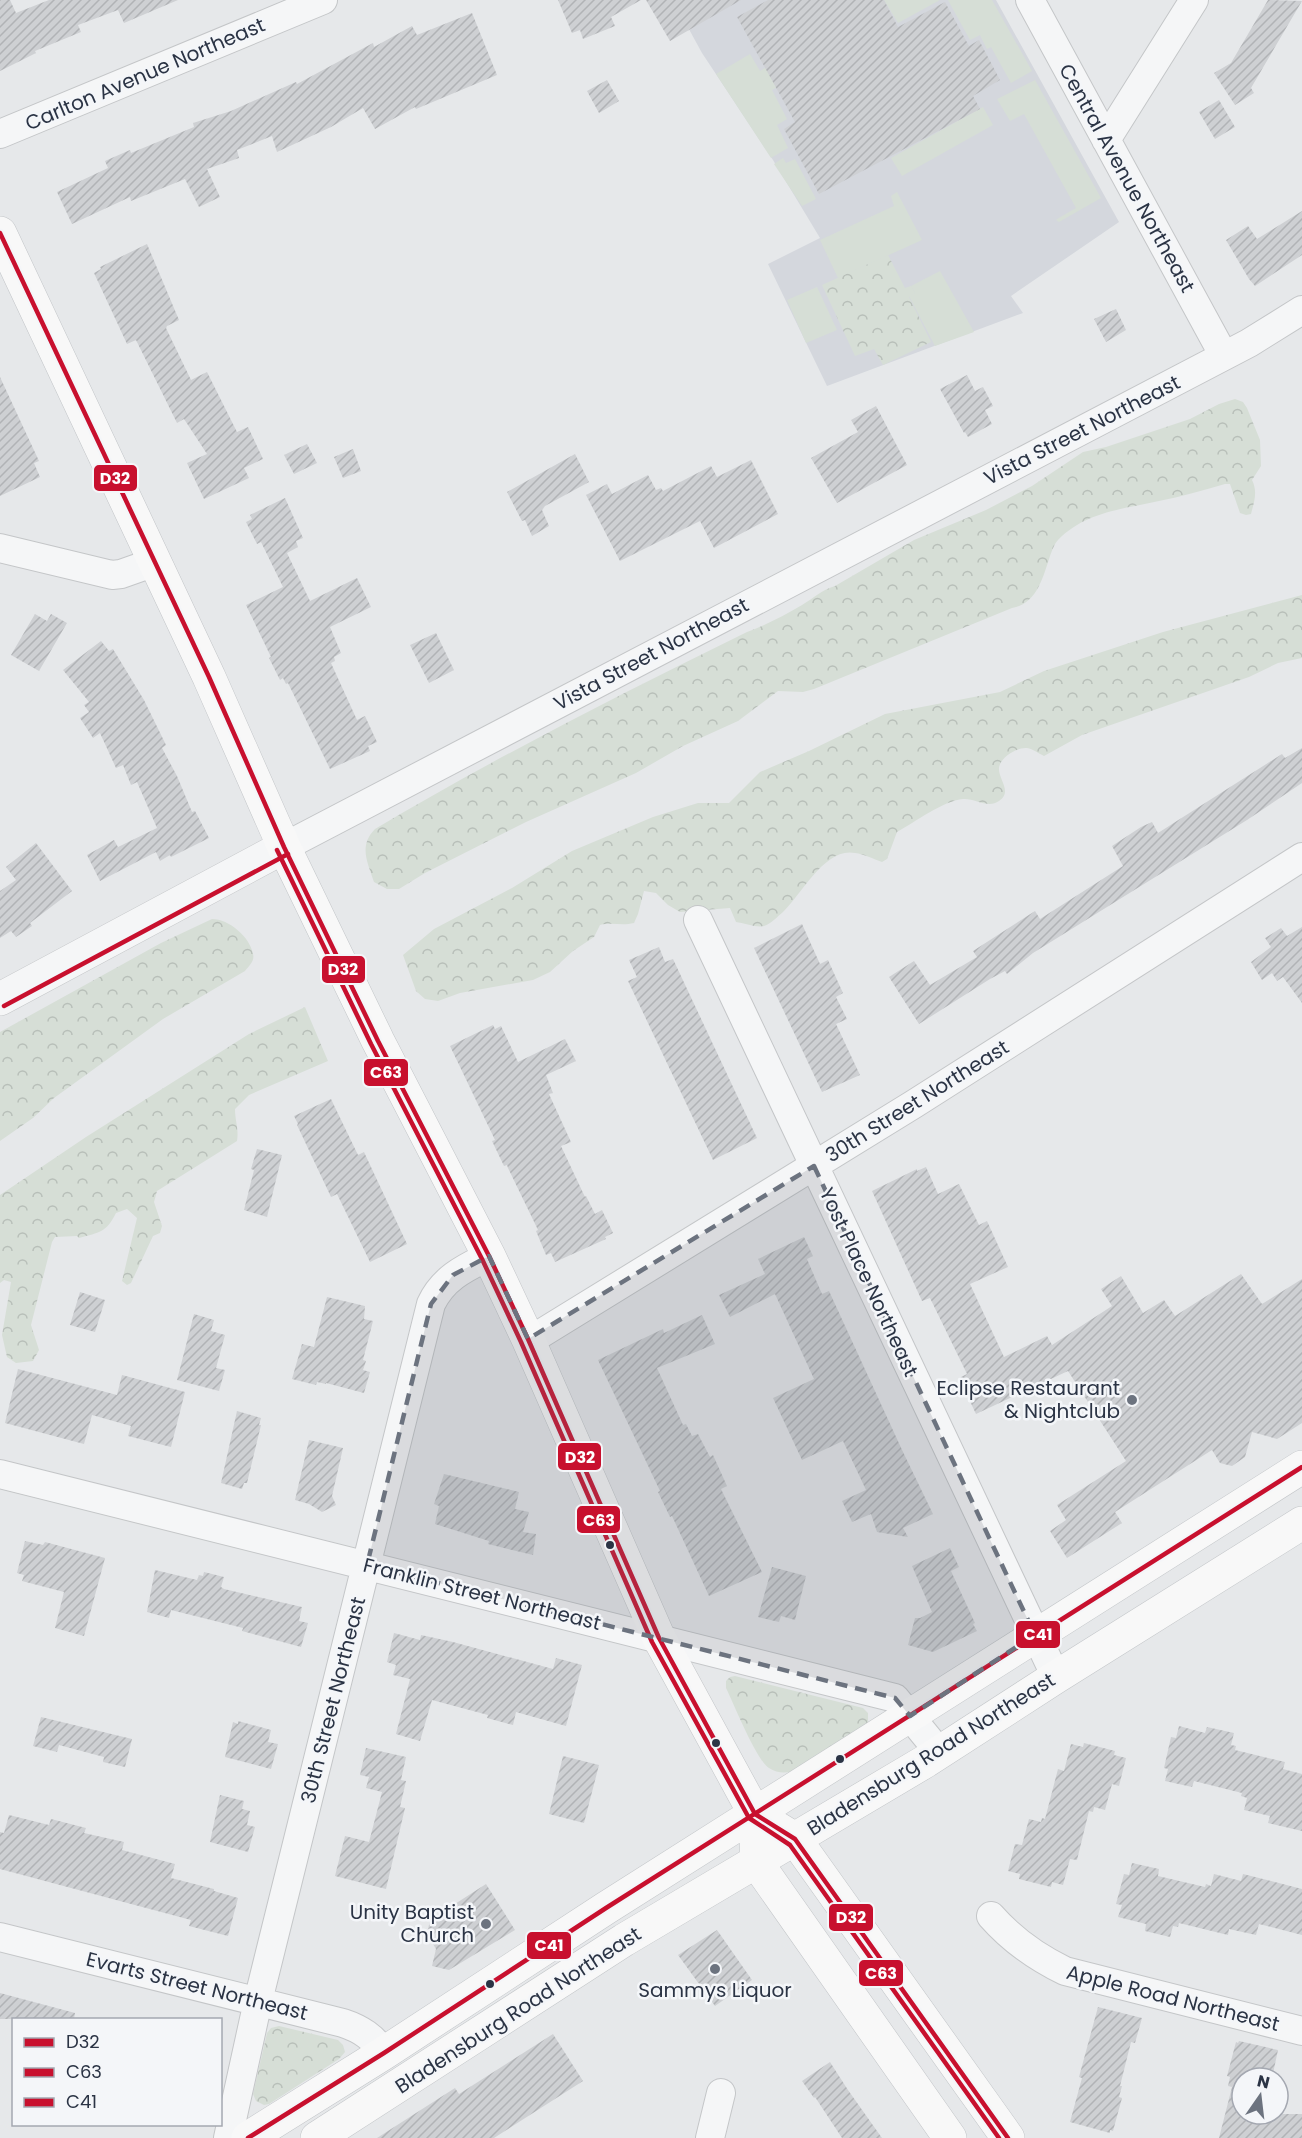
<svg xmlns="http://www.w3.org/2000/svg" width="1302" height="2138" viewBox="0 0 1302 2138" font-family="Poppins,sans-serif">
<defs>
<pattern id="forest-crowns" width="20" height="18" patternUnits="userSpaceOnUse" patternTransform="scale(1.5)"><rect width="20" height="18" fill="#d6ded6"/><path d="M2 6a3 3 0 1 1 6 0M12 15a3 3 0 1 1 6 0" fill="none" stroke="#b8bfb9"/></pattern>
<pattern id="building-hatch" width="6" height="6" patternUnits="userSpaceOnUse" patternTransform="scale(1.5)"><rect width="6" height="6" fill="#ced0d3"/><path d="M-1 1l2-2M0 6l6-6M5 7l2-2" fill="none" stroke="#b1b3b6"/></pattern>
</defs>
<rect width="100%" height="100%" fill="#e6e8ea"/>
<path fill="#d4d7dd" d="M673,0H996L1119,222L1011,296L1023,313L827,386L768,264L820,238L773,160L702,53Z"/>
<path fill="#d6ded6" d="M884,0H940L898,23Z
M948,0H992L1032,71L1011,83L991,47L987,49L980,35L970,40Z
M849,17L856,43L772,90L787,119L777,125L788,148L771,158L716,74L750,54L760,71Z
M1035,80L1101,198L1059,222L1056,220L1057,219L1076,208L1024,114L1010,121L997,99Z
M983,107L993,125L902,176L891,158Z
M783,158L786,163L795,159L816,199L802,206L774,164Z
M897,192L922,240L838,278L820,240L894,206L891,196Z
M940,271L974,332L935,346L909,296L915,293L911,286Z
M817,287L837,330L806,343L787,300Z"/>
<path fill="url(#forest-crowns)" d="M888,255L905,288L911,286L915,293L909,297L931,342L883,365L874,349L855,356L822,285Z
M1235,399L1243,402L1247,408L1260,440L1261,466L1252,480C1258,492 1254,502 1251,514L1246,515L1240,513L1230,484H1225C1203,490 1181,497 1159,501C1123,509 1085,512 1058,540C1054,544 1052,551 1050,556C1043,577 1037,604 1012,608L814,689L803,692L778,691L738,721L683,746L636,773L526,822L425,873L399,889H387L374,882C368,863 358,846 375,829C496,757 621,694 747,632C766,625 785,615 802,605C814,598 821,590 835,586L914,540L986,510L1032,486L1083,452L1106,447L1190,419L1219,404Z
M1302,595V658L1278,663L1249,677L1082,735L1044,756C1038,753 1033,749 1027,748C1018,747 1000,757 999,768C998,779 1013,792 999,801C988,809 975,798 963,799C943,801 915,822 897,832L887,859L882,862C873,859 864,854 855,853C825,847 802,894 783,912C778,916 771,924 764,926C757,928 744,923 736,922L730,908L680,912L668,905L656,893L644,891L638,914L634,923C622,926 612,922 600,925L594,937L573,951L550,972L533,980L460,993L438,1001L425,999L416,991L403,955L434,929L512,888L572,851L653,817L698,803H729L760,772L809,751L885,714L1000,692L1044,671L1163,632Z
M212,919C229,919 250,937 253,954C255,961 249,966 245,971L163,1019L54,1098L33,1118L0,1141V1032L161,943Z
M305,1007L328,1061L249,1095L235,1109C235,1121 239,1129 237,1141L157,1191L154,1202L162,1226L160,1233L153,1236L131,1283L127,1285L122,1281L137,1218L127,1209L116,1213C106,1233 100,1232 79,1238L77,1236L55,1237L52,1242L31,1325L39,1350L33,1361L16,1363L7,1357L2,1335L11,1282L4,1280L0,1283V1195L86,1137L249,1034Z
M735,1676L863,1708L868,1713V1721L866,1725L797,1770C788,1773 778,1774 769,1768C755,1758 735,1706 726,1688V1681L730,1677Z
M279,2026L338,2040L343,2045L345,2052L339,2059L269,2104L264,2105L256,2101L253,2094L267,2033L271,2028Z"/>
<path fill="url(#building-hatch)" d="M0,0H10L16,13L49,0H178L124,23L118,10L78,25L81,32L35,51L36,53L0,71Z
M558,0H641L611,17L615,26L583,39L580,30L572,33Z
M646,0H741L670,41Z
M768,0H884L898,27L945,2L969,46L979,40L1000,80L973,96L980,109L819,194L784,129L795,122L737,17Z
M1268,0L1302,1L1251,88L1254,93L1235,105L1214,73L1231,63Z
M472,13L497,75L416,109L415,107L375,129L363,108L331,127L277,152L272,136L237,150L239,158L207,169L220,197L199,207L185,179L131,201L130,197L72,224L57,192L108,168L105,161L130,150L131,153L194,127L193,123L231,111L296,82L297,84L373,43L374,47L412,26L417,35Z
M607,80L619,101L599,113L587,91Z
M1219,100L1235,127L1215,139L1199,112Z
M1302,211V255L1255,286L1249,279L1226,240L1248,226L1257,239Z
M147,244L179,320L167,326L166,328L191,380L207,372L237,432L248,427L263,459L244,468L249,478L204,499L187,463L207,454L184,419L177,423L136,340L127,344L94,273L101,269L100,267Z
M1116,309L1126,330L1106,342L1094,319Z
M967,375L975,391L983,387L993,406L985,410L992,424L968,437L965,432L964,433L940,389Z
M0,377L39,461L34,463L40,477L0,496Z
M876,406L907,465L837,503L811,458L858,432L851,420Z
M307,444L317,463L294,474L284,455Z
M353,449L361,471L343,478L334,457Z
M575,454L589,482L545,506L542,510L549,526L532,536L525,520L522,521L507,492Z
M751,460L778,514L714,548L700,521L620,561L586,495L607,484L612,494L648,475L656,490L661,488L663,491L711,466L717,477Z
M285,498L303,538L296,541L298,547L287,553L310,601L357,578L371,607L330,627L341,653L334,657L335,661L331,663L357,720L365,716L377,742L368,746L370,751L330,769L288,683L286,684L283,678L280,680L269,658L271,657L246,605L283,587L261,542L257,544L246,522L252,519L250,515Z
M35,614L47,621L51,614L67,623L39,671L11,655Z
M436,633L454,670L429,683L410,645Z
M101,641L109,651L113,649L144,700L166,745L162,748L177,776L192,812L195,811L209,838L171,857L170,855L160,861L156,852L100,881L87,855L114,840L118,847L157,828L137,782L131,785L123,765L116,768L100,733L93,738L80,718L89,712L84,705L89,702L63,670Z
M1302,748V783L1247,820L1033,953L1007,974L1005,971L990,979L919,1024L889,977L914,961L930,985L977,957L973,951L1035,911L1040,919L1123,866L1112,846L1141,827L1152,822L1158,833L1282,754L1285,758Z
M36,843L72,891L30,923L32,926L16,937L11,931L0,938V891L16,880L6,867Z
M802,924L820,964L828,960L843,993L836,997L847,1019L836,1024L860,1075L822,1092L754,948Z
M1302,927V1003L1283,977L1277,981L1272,973L1262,980L1251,962L1271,947L1265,938L1281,928L1287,936Z
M659,947L665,962L673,959L757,1138L713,1160L628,981L637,977L629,960Z
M493,1025L495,1029L501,1026L518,1062L565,1039L576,1061L546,1075L553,1093L549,1094L571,1142L561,1146L585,1197L586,1196L595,1214L602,1210L613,1233L605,1237L606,1239L555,1262L551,1253L546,1255L536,1231L538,1230L508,1168L507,1165L504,1166L492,1141L495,1140L450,1046Z
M331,1099L358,1155L364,1152L407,1244L370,1262L337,1194L331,1197L297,1125L298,1124L294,1116Z
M257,1149L282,1155L267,1217L244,1210L254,1170L251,1169Z
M926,1167L938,1194L959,1184L979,1225L987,1221L1008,1267L970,1284L1004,1357L1047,1336L1052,1345L1112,1306L1101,1289L1121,1276L1143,1313L1164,1300L1175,1316L1241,1274L1262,1304L1302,1279V1423L1277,1439L1252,1432L1245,1457L1232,1466L1220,1463L1212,1450L1115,1512L1122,1523L1067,1558L1050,1531L1066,1520L1057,1505L1126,1461L1068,1371L976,1414L959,1378L967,1374L930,1298L922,1301L872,1191L917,1169V1171Z
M804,1237L813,1256L807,1259L822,1294L829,1291L903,1452L933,1514L903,1528L908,1537L877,1532L871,1514L852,1522L842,1501L866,1490L843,1441L802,1460L773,1398L814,1379L775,1294L730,1317L719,1295L765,1274L758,1259Z
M80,1292L105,1300L95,1332L70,1325Z
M327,1297L365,1306L364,1319L373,1321L363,1360L366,1361L363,1370L370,1372L364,1393L326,1383V1384L317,1382L316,1385L292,1379L302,1344L314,1347Z
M194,1314L214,1320L211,1331L225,1335L216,1368L225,1370L219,1391L177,1380Z
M702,1315L715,1344L657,1368L683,1425L686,1424L692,1436L698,1434L710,1457L713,1455L727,1486L721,1489L762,1572L709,1596L672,1516L670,1517L658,1492L660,1491L598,1360L663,1329L664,1333Z
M18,1369L117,1395L122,1375L185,1392L171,1447L128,1436L131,1426L92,1415L84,1444L5,1423Z
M237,1411L261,1418L259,1425H261L247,1483H244L242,1489L221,1483Z
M309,1440L343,1448L332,1496L336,1505L322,1512L309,1504L295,1500Z
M444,1474L519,1492L515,1509L529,1512L523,1532L536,1534L533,1555L488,1544L489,1541L435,1524L439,1506L434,1504Z
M25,1541L43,1545L45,1542L105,1558L84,1636L55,1628L64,1592L22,1581L24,1575L17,1573Z
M950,1548L959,1567L951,1571L975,1623L973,1624L977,1631L933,1652L908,1645L915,1618H920L932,1612L912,1566Z
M772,1567L806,1576L795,1620L781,1616L779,1622L758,1617Z
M155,1570L197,1580L199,1575L203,1576L204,1572L224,1577L221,1587L224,1589L302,1607L299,1621L308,1623L301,1647L242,1631L243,1628L171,1610L169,1618L147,1612Z
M394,1633L420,1640L421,1635L453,1642L553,1669L556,1658L582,1665L566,1726L516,1712L513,1725L487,1718L488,1715L432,1700L420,1741L396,1734L410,1679L393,1675L396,1665L387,1662Z
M41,1717L132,1739L125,1767L103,1762L104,1757L59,1745L57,1752L33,1746Z
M238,1721L271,1730L268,1742L278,1744L271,1769L225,1757L233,1722L238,1724Z
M1179,1726L1205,1733L1207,1727L1234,1733L1231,1745L1236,1746L1235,1750L1285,1762L1283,1769L1302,1774V1831L1268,1823L1270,1816L1244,1810L1247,1798L1241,1796L1242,1793L1194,1781L1192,1787L1165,1781L1168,1769L1164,1768L1171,1737L1176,1738Z
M1084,1743L1115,1751L1114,1755L1126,1758L1119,1786L1112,1784L1105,1810L1094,1807L1093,1812L1089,1811L1077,1860L1070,1859L1063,1885L1052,1882L1051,1887L1019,1879L1020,1874L1008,1871L1015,1844L1022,1845L1029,1819L1041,1822L1042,1818L1045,1819L1058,1769L1064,1771L1071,1744L1083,1747Z
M366,1748L406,1757L401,1780L406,1781L400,1807L405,1808L386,1889L335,1876L345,1836L369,1842L382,1792L366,1788L369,1777L360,1775Z
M563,1756L599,1765L584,1823L549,1814Z
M220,1795L244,1801L242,1809L250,1811L247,1825L255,1827L248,1852L210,1842Z
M9,1815L49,1825L51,1819L86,1828L84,1833L124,1842L122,1850L175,1864L171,1878L214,1889V1891L238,1898L228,1936L189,1926L191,1920L0,1869V1832L4,1833Z
M1132,1863L1159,1869L1158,1876L1205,1887L1206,1884L1211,1886L1214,1874L1241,1881L1243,1874L1302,1889V1935L1259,1924L1256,1935L1229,1929L1228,1935L1179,1923L1178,1927L1173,1926L1170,1937L1145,1931L1146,1924L1118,1917L1122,1905L1116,1904L1124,1874L1129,1875Z
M486,1884L515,1930L449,1970L432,1966L436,1949L427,1934L430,1920Z
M717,1930L752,1980L715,2006L678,1955Z
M0,1993L75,2013L74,2019H0Z
M1098,2007L1142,2018L1135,2043L1131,2042L1120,2086H1122L1119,2097L1122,2098L1113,2131L1110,2130V2133L1070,2122L1082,2078L1079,2077Z
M553,2034L583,2081L494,2138H377L455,2088L459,2094Z
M1239,2041L1278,2050L1272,2078H1242V2114H1302V2138H1219L1232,2087L1228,2086L1230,2077L1227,2076L1236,2042L1238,2043Z
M830,2062L848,2090L882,2138H842L815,2097L814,2098L802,2081Z"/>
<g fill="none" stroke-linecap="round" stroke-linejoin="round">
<g stroke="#c4c6c8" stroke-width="30">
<path id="minor" d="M1030,0L1224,356
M0,134L323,0
M1106,140L1194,0
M0,548L112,575L121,574L155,562
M284,847L1249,343L1302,310
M698,920L1056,1677
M528,1339L542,1333L914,1104L1302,857
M0,1474L895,1698L940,1753
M991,1916C1013,1941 1036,1957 1065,1971L1302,2031
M0,1937L343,2023C361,2029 373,2037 384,2053
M228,2138L258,2001L431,1304C443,1278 465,1268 489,1256
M710,2138L721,2093"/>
</g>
<g stroke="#c4c6c8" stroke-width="34">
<path id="tertiary" d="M0,999L284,847"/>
</g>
<g stroke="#c2c5c8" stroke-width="34">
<path id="primary" d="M0,233L209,677L284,847L378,1041L489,1256L528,1339L659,1638L755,1814L757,1863L950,2138
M777,1828L795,1839L1008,2138
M248,2138L384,2053L606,1908L1302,1467
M317,2138L624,1940L926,1761L1056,1677L1302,1523"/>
</g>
<use href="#minor" stroke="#f5f6f7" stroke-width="28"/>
<use href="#tertiary" stroke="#f5f6f7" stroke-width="33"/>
<use href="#primary" stroke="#f8f8f8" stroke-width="33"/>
<g stroke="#f4f6f9" stroke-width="9">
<path id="bus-1" d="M0,233L209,677L284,847L378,1041L489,1256L528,1339L659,1638L755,1814L795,1839L1008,2138"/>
</g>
<g stroke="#f4f6f9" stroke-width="9">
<path id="bus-2" d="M277,850L371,1044L482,1259L521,1342L652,1642L749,1818L790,1845L999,2138
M4,1006L288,854"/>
</g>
<g stroke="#f4f6f9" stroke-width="9">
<path id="bus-3" d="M248,2138L384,2053L606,1908L1302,1467"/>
</g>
<use href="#bus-1" stroke="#c8102e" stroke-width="4.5"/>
<use href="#bus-2" stroke="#c8102e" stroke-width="4.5"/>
<use href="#bus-3" stroke="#c8102e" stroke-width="4.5"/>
</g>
<path fill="#6c737f" fill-opacity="0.2" stroke="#6c737f" stroke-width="4.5" stroke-dasharray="12 8" stroke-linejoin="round" d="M814,1166L1035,1635L910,1716L895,1698L367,1565L431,1304L453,1275L489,1256L528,1339Z"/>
<g fill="#6c737f" stroke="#f4f6f9" stroke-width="2">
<circle cx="1132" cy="1400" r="6"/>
<circle cx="486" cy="1924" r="6"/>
<circle cx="715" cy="1969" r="6"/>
</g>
<g fill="#2b3445" stroke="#f4f6f9" stroke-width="2">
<circle cx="610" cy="1545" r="5"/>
<circle cx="716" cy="1743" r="5"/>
<circle cx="840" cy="1759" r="5"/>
<circle cx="490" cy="1984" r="5"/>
</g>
<g text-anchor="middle" stroke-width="5" stroke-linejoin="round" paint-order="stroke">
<g font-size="20" fill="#2b3445" stroke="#f4f6f9">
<text transform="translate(145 74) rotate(-23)" y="7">Carlton Avenue Northeast</text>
<text transform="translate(1127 178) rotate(61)" y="7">Central Avenue Northeast</text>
<text transform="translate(1082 430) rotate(-27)" y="7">Vista Street Northeast</text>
<text transform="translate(651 654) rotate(-28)" y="7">Vista Street Northeast</text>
<text transform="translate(917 1101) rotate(-32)" y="7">30th Street Northeast</text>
<text transform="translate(869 1282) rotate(65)" y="7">Yost Place Northeast</text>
<text transform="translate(482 1594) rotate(14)" y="7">Franklin Street Northeast</text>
<text transform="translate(333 1700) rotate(-76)" y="7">30th Street Northeast</text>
<text transform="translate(931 1754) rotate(-32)" y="7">Bladensburg Road Northeast</text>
<text transform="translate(197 1986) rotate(14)" y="7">Evarts Street Northeast</text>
<text transform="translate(1173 1998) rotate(14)" y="7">Apple Road Northeast</text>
<text transform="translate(518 2010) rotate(-33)" y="7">Bladensburg Road Northeast</text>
</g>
<g font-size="20" fill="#2b3445" stroke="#f4f6f9" text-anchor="end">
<text x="1120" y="1395">Eclipse Restaurant<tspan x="1120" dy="23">&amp; Nightclub</tspan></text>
<text x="474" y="1919">Unity Baptist<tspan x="474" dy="23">Church</tspan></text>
<text x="715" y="1997" text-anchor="middle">Sammys Liquor</text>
</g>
</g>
<g stroke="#f4f6f9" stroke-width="2">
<rect x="93" y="464" width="45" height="28" rx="6" fill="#c8102e"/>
<rect x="321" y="955" width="45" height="29" rx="6" fill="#c8102e"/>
<rect x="363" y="1058" width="46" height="29" rx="6" fill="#c8102e"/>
<rect x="557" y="1442" width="45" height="29" rx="6" fill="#c8102e"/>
<rect x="576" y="1505" width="45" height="29" rx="6" fill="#c8102e"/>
<rect x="1015" y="1620" width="46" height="29" rx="6" fill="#c8102e"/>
<rect x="828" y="1903" width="46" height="29" rx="6" fill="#c8102e"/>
<rect x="526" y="1931" width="46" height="29" rx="6" fill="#c8102e"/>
<rect x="858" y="1959" width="46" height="28" rx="6" fill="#c8102e"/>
</g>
<g font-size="16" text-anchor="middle" font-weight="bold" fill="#fff">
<text x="115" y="484">D32</text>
<text x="343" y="975">D32</text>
<text x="386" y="1078">C63</text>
<text x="580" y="1463">D32</text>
<text x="599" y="1526">C63</text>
<text x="1038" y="1640">C41</text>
<text x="851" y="1923">D32</text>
<text x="549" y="1951">C41</text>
<text x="881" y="1979">C63</text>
</g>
<rect x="12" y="2018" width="210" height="108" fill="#f4f6f9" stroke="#a4a8b1" stroke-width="1.5"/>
<rect x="24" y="2038" width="30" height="9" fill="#c8102e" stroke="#a4a8b1" stroke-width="1.5"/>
<text x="66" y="2048" font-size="18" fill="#2b3445">D32</text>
<rect x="24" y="2068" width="30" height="9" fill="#c8102e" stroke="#a4a8b1" stroke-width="1.5"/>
<text x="66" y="2078" font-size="18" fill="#2b3445">C63</text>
<rect x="24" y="2098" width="30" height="9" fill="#c8102e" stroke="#a4a8b1" stroke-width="1.5"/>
<text x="66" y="2108" font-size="18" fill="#2b3445">C41</text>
<g transform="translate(1260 2096) rotate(14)"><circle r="28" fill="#f4f6f9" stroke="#a4a8b1" stroke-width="1.5"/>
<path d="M0-4.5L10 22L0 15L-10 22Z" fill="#6c737f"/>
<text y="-9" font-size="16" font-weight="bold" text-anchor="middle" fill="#2b3445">N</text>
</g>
</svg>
